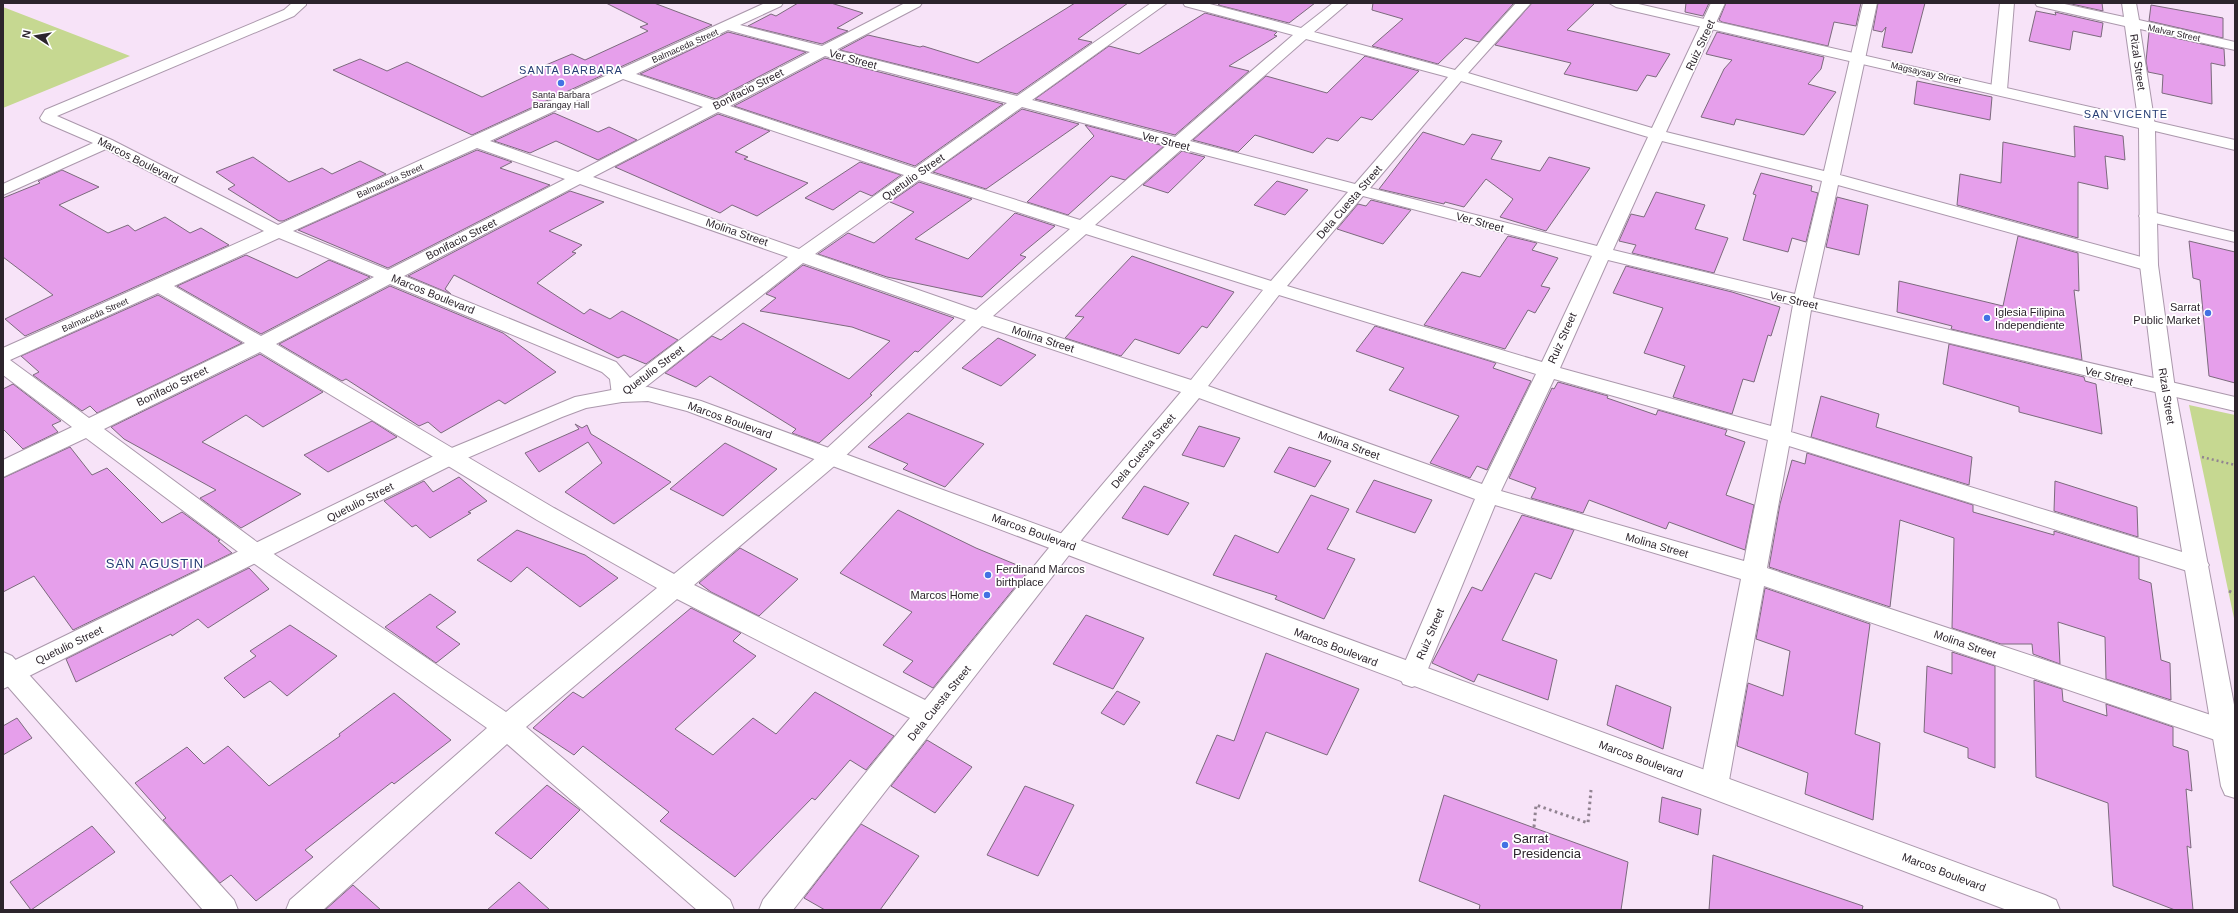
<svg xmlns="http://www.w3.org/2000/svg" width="2238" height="913" viewBox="0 0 2238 913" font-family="Arial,sans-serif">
<rect width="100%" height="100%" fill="#f7e3f8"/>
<path fill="#c6d891" d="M3,7L130,56L3,108Z
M2189,405L2235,415V623Z"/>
<path fill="#e69feb" stroke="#7c6a7d" d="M606,3H654L712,25L472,135L333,70L360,59L387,71L407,62L482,97L537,71L534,70L572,54L585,60L648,31L640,27L648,24Z
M798,3H831L863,13L837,28L848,31L822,44L748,26L771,14L776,16Z
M1075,3H1128L1078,39L1092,42L1017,94L840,50L868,35L920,47L923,46L978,63Z
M1221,3H1315L1289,23L1218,5Z
M1373,3H1514L1479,42L1465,38L1438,64L1372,46L1403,19L1372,10Z
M1532,3H1595L1567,30L1670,54L1656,77L1647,75L1637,91L1564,74L1571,63L1495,45Z
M1686,3H1709L1703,16L1685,12Z
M1726,3H1861L1856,26L1834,22L1828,46L1722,22L1719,20Z
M1878,3H1925L1912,53L1882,47L1886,27L1882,32L1873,30Z
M2067,3H2102L2103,11Z
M2151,5L2223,18V38L2149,21Z
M2036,11L2056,15L2055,12L2103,23L2101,37L2073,31L2070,50L2029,41Z
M1205,13L1277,32L1274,35L1277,36L1229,66L1249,71L1175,135L1035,99L1109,46L1139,54Z
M728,32L806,52L716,99L640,74Z
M1717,32L1824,57L1821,69L1808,84L1836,92L1804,135L1736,119L1734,125L1701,117L1724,69L1732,60L1706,54Z
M2149,32L2224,49L2225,66L2211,63L2212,104L2162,93L2163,75L2148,72L2146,61Z
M1365,56L1419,71L1372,120L1361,117L1338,141L1327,138L1313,153L1255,135L1238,152L1193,140L1266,76L1327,93Z
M825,58L1003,104L915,166L734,106Z
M1917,81L1992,97L1990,120L1914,104Z
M1022,109L1079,124L986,189L933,172Z
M554,113L598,132L609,127L637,140L598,160L556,141L530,153L494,141Z
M718,114L770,131L735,152L748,157L744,159L808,183L757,216L732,205L720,213L615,167Z
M1085,125L1164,146L1125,180L1111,176L1068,215L1027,202L1094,136Z
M2074,126L2123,136L2125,160L2105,156L2108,189L2078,182V238L1957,205L1960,174L2001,183L2003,142L2075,157Z
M1423,132L1464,145L1472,134L1502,141L1491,159L1536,170L1540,171L1549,157L1590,168L1546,231L1500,217L1513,199L1486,179L1464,207L1445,202L1444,204L1379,189Z
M477,150L512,162L500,168L550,185L388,268L298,230Z
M1182,151L1205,157L1168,193L1143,185Z
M253,157L289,182L322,168L332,174L360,161L386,174L283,221H279L228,189L235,185L216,172Z
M860,162L901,175L872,196L860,191L833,210L805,198Z
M62,170L99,187L59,205L108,233L128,225L135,231L165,217L190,233L201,228L229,245L25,336L5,319L53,295L3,257V198L40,183L38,181Z
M1761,173L1812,186L1811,191L1818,193L1806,242L1792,238L1788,252L1743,240L1756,195L1753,194Z
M1277,181L1308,190L1285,215L1254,205Z
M919,182L972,199L915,239L968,259L1015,213L1055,226L1020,255L1026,257L982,297L887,277L818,254L848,233L874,243L914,212L890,202Z
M570,191L604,202L549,231L582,245L572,252L576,253L537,283L584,314L590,309L610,319L622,311L678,340L646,364L624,355L618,358L454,275L445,289L451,294L408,276Z
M1656,192L1705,205L1695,229L1728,238L1714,273L1632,253L1636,245L1619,241L1631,214L1644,217Z
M1837,197L1868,205L1859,255L1826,247Z
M1371,200L1411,210L1383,244L1337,229L1358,204L1366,206Z
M1508,236L1537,243L1532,250L1558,258L1541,286L1550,288L1535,313L1528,310L1505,349L1424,325L1462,272L1480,277Z
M2018,236L2078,253L2079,291L2074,290L2082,360L1951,329L1952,326L1897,312L1899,281L2003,306Z
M2189,241L2235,252V383L2209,376L2200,280L2193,278Z
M246,255L297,278L329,260L370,277L261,334L177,286Z
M1132,256L1234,292L1207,328L1202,326L1179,354L1135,339L1121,356L1065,338L1084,317L1075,316Z
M803,265L954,318L918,352L915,351L870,394L872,395L819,443L792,433L796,429L710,376L696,387L665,373L712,336L721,340L743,323L849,379L890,341L852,327L760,311L776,298L766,294Z
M1626,266L1732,292L1780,307L1771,336L1768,335L1754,382L1743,379L1732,414L1673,397L1685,366L1644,353L1663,308L1613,293Z
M390,286L503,333L556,372L505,404L499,400L441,433L428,422L419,426L346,379L342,381L279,344Z
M158,295L242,343L97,413L90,406L82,411L33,375L39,372L21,356Z
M1375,326L1496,363L1493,368L1531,381L1487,470L1477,466L1470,478L1430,463L1459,416L1389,390L1404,368L1356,351Z
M998,338L1036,355L1001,386L962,368Z
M1949,344L2084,377L2085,381L2096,384L2102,434L2019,412V407L1943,384Z
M260,354L323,392L263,427L246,415L202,442L301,494L241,528L200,498L216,490L124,439L111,427Z
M1558,382L1608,396L1607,398L1656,415L1658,410L1727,430L1725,435L1745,442L1726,495L1754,505L1745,550L1669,522L1666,529L1589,500L1583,513L1531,498L1536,488L1509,478L1552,388L1554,389Z
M13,384L61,421L52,425L58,432L23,449L3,429V389Z
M1821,396L1879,414L1876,427L1972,457L1969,485L1811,437Z
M908,413L984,444L945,487L903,469L908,464L868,447Z
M372,421L397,437L328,472L304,455Z
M575,424L582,428L587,425L591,434L671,482L614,524L565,492L602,463L588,442L539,472L525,453L579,429Z
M1199,426L1240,438L1224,467L1182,455Z
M725,443L777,469L723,516L670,489Z
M70,447L92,475L107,468L162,523L182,512L220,540L218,541L232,553L73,630L34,576L3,592V478Z
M1289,447L1331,461L1315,487L1274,472Z
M1807,453L1973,505V512L2054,535V531L2139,557V579L2151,583L2161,660L2170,663L2171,700L2106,679L2105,637L2058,622L2060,664L2033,654L2032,644H2001L1952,628L1954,538L1900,520L1890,607L1769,567L1780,504L1792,460L1805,464Z
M459,477L487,501L468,512L471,513L430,538L416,525L412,527L384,501L424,481L433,492Z
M1374,480L1432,500L1415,533L1356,512Z
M2055,481L2137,507L2138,537L2054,511Z
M1144,486L1189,503L1168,535L1122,518Z
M1311,495L1349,509L1327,549L1355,559L1324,619L1275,599L1277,596L1213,575L1235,535L1278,553Z
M898,510L976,548L1029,570L933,688L903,672L913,661L883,645L912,612L840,573Z
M1522,515L1574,530L1551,579L1535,573L1502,640L1557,660L1548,700L1478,674L1474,682L1432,663L1472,587L1482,591Z
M517,530L585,555L618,578L580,607L527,567L511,582L477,560Z
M740,548L798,579L759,616L711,592L699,583Z
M249,568L269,589L208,628L198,619L172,636L171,634L76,682L66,659Z
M1765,588L1870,624L1855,734L1880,743L1873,820L1805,794L1808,773L1737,746L1748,683L1783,696L1790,651L1756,639Z
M430,594L456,612L436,627L460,644L436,663L385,627Z
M691,608L741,633L733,641L756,656L675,729L713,755L753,718L776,734L815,692L894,736L866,770L850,760L815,800L812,798L735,877L660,821L669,812L583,746L574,755L533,728L573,692L583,698Z
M1086,615L1144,638L1113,689L1053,664Z
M290,625L337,656L287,696L270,681L244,698L224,678L256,656L250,651Z
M1952,652L1995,666V768L1968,758V748L1924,732L1927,666L1952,674Z
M1266,653L1359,689L1327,755L1266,732L1239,799L1196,783L1217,735L1234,741Z
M2034,680L2062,689L2063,701L2107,716L2106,704L2173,727V746L2188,751L2192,791L2186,789L2191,848L2187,846L2193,910H2175L2113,886L2108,803L2036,777Z
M1616,685L1671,707L1663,749L1607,725Z
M1117,691L1140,702L1124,725L1101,713Z
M394,693L451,740L394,784L392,782L305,850L313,857L256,901L231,875L220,883L163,820L166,818L135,783L187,747L204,764L228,746L269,786L340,736L339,734Z
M17,718L32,738L3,755V726Z
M927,740L972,767L935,813L891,786Z
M547,785L580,810L531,859L495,833Z
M1025,786L1074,805L1038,876L987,855Z
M1444,795L1628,862L1621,910H1479L1480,905L1419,881Z
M1662,797L1701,809L1698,835L1659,822Z
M861,824L919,856L880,910H825L804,898Z
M92,826L115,852L31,910L10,882Z
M1713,855L1863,906L1862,910H1709Z
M519,882L550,910H487Z
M353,885L381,910H325Z"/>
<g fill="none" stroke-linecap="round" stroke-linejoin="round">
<g stroke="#ab98ac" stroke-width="2">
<path id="street" d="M292,3H306V5L294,16L57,116L112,140L278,225L765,3H783L781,6L740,25L822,46L905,3H922L920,6L836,50L1017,96L1151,3H1167L1032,100L1175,137L1293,35L1185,6L1183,3H1206L1301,28L1333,3H1348L1314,32L1455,70L1516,3H1531L1468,73L1652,128L1711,3H1725L1666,132L1824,171L1863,3H1877L1840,175L2156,261L2158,265L2156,269L2149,271L2142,269L1838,185L1813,298L2235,397V411L1811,310L1791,432L2205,559L2209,565L2205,571L2197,574L1789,446L1767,568L2235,723V741L2227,744L1764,586L1728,786L1724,795L1714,798L1704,795L1700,786L1741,579L1495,505L1425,676L1421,684L1412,687L1403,684L1399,676L1475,499L1199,398L1073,550L793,910H759L763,900L910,718L677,599L526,727L730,900L734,910H697L507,744L323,910H286L290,900L487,728L249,560L86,438L3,477V460L72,427L3,375V348L264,231L106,149L3,195V184L93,143L42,121L40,118L45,110L284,10ZM728,30L810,52L716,101L636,74ZM1306,39L1448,77L1355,184L1190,141ZM825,56L1007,103L915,168L730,106ZM623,79L703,107L578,172L490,141ZM1461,81L1648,137L1597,246L1370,188ZM1022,107L1167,145L1080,220L930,173ZM718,112L904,175L799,249L593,177ZM1662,141L1822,181L1795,294L1613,250ZM477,148L565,179L388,270L293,231ZM1182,149L1348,192L1271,281L1095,225ZM919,180L1070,229L976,310L815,254ZM580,184L788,257L630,378L616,362L404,276ZM1363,196L1592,256L1542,362L1287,286ZM1086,234L1263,290L1191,380L993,316ZM279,238L374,277L261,336L174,286ZM1608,260L1793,305L1771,426L1560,368ZM803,263L966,320L823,452L674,574L554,508L276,344L390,284L602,372L610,379L612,395L615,400L622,402L629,400ZM158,293L245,343L89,418L10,360ZM1279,295L1536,374L1482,484L1208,386ZM982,326L1181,392L1057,538L925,700L694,585L839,462ZM260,352L537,520L657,588L506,712L265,548L104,429ZM1554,379L1768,440L1744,561L1501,491Z
M2000,3H2014L2007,90L2004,93H1994L1991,90Z
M2035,3H2060L2124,17L2122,3H2136L2139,20L2235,42V50L2140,29L2155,126L2153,129H2141L2139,126L2125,26L2037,6Z
M2148,211L2235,232V242L2142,220L2139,216L2142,212Z
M3,652L12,656L234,900L238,910H203L3,681Z"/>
</g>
<g stroke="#ab98ac" stroke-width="2">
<path id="secondary" d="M1609,3H1634L2235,140V150L2155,131L2158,265L2175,389L2235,710V798L2225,795L2221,786L2155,389L2140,265L2139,128L1616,7Z
M648,387L701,401L2045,895L2056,900L2060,910H2007L687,411L648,401L622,402L586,408L562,417L458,462L3,689V666L442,452L575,397L622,388Z"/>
</g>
<path stroke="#918391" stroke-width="2.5" stroke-dasharray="2 3" stroke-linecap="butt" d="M2202,457L2235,465"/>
<path stroke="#918391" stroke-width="3" stroke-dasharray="2.5 3.5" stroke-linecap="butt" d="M2229,591L2235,594
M1534,827L1536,805L1588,823L1591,790"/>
<use href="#street" fill="#fff" fill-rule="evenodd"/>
<use href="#secondary" fill="#fff" fill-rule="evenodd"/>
</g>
<g fill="#4272e3" stroke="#fff" stroke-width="1.5">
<circle cx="561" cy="83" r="4"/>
<circle cx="2208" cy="313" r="4"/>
<circle cx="1987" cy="318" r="4"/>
<circle cx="988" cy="575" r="4"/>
<circle cx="987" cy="595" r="4"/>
<circle cx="1505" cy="845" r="4"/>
</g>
<g text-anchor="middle" stroke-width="3.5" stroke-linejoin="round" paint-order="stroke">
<g font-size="9" fill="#2c242c" stroke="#fff">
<text transform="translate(2174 33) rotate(12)" y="3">Malvar Street</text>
<text transform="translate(685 46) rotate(-24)" y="3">Balmaceda Street</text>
<text transform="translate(1926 73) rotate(13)" y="3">Magsaysay Street</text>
<text transform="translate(390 181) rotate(-24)" y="3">Balmaceda Street</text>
<text transform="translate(95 315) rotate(-24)" y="3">Balmaceda Street</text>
</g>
<g font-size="9" fill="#2c242c" stroke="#fff">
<text x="561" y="98">Santa Barbara<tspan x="561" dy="10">Barangay Hall</tspan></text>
</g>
<g font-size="11" fill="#2c242c" stroke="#fff">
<text transform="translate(1700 45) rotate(-65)" y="4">Ruiz Street</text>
<text transform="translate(853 59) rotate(15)" y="4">Ver Street</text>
<text transform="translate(2138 62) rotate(82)" y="4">Rizal Street</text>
<text transform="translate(748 89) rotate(-27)" y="4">Bonifacio Street</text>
<text transform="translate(1166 141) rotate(14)" y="4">Ver Street</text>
<text transform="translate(138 160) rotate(27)" y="4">Marcos Boulevard</text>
<text transform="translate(913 177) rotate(-35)" y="4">Quetulio Street</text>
<text transform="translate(1349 202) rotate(-49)" y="4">Dela Cuesta Street</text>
<text transform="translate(1480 222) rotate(15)" y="4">Ver Street</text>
<text transform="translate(737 232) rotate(19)" y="4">Molina Street</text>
<text transform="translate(461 239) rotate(-27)" y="4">Bonifacio Street</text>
<text transform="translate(433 294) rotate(22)" y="4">Marcos Boulevard</text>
<text transform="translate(1794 300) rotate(13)" y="4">Ver Street</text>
<text transform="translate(1562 338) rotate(-66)" y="4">Ruiz Street</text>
<text transform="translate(1043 339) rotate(18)" y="4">Molina Street</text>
<text transform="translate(653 370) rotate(-37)" y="4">Quetulio Street</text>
<text transform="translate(2109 376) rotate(14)" y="4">Ver Street</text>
<text transform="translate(172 386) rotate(-26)" y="4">Bonifacio Street</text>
<text transform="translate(2167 396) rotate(81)" y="4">Rizal Street</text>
<text transform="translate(730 420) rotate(20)" y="4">Marcos Boulevard</text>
<text transform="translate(1349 445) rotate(20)" y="4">Molina Street</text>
<text transform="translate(1143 451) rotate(-50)" y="4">Dela Cuesta Street</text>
<text transform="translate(360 502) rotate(-27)" y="4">Quetulio Street</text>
<text transform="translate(1034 532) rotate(20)" y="4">Marcos Boulevard</text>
<text transform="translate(1657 545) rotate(16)" y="4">Molina Street</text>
<text transform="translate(1430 634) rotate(-67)" y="4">Ruiz Street</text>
<text transform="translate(1965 644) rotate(19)" y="4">Molina Street</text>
<text transform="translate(69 645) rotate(-26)" y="4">Quetulio Street</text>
<text transform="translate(1336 647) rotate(21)" y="4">Marcos Boulevard</text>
<text transform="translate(939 703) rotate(-51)" y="4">Dela Cuesta Street</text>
<text transform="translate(1641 759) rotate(20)" y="4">Marcos Boulevard</text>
<text transform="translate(1944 872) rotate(21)" y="4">Marcos Boulevard</text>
</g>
<g font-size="11" letter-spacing="1" fill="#243c73" stroke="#fff">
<text x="571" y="74">SANTA BARBARA</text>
<text x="2126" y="118">SAN VICENTE</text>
</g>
<g font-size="11" fill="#2c242c" stroke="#fff" text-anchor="end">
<text x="2200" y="311">Sarrat<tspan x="2200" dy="13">Public Market</tspan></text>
<text x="1995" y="316" text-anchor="start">Iglesia Filipina<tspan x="1995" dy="13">Independiente</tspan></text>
<text x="996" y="573" text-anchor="start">Ferdinand Marcos<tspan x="996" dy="13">birthplace</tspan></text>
<text x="979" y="599">Marcos Home</text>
</g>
<g font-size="13" letter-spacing="1" fill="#243c73" stroke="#fff">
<text x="155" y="568">SAN AGUSTIN</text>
</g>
<g font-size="13" fill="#2c242c" stroke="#fff" text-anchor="start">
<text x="1513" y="843">Sarrat<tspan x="1513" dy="15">Presidencia</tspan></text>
</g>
</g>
<rect width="2238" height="913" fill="none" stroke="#2c242c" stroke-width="8"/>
<g transform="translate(36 36) rotate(282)" stroke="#ffffff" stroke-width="3" paint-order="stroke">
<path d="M0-3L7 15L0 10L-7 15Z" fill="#2c242c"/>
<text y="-6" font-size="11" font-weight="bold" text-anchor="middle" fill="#2c242c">N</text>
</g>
</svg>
